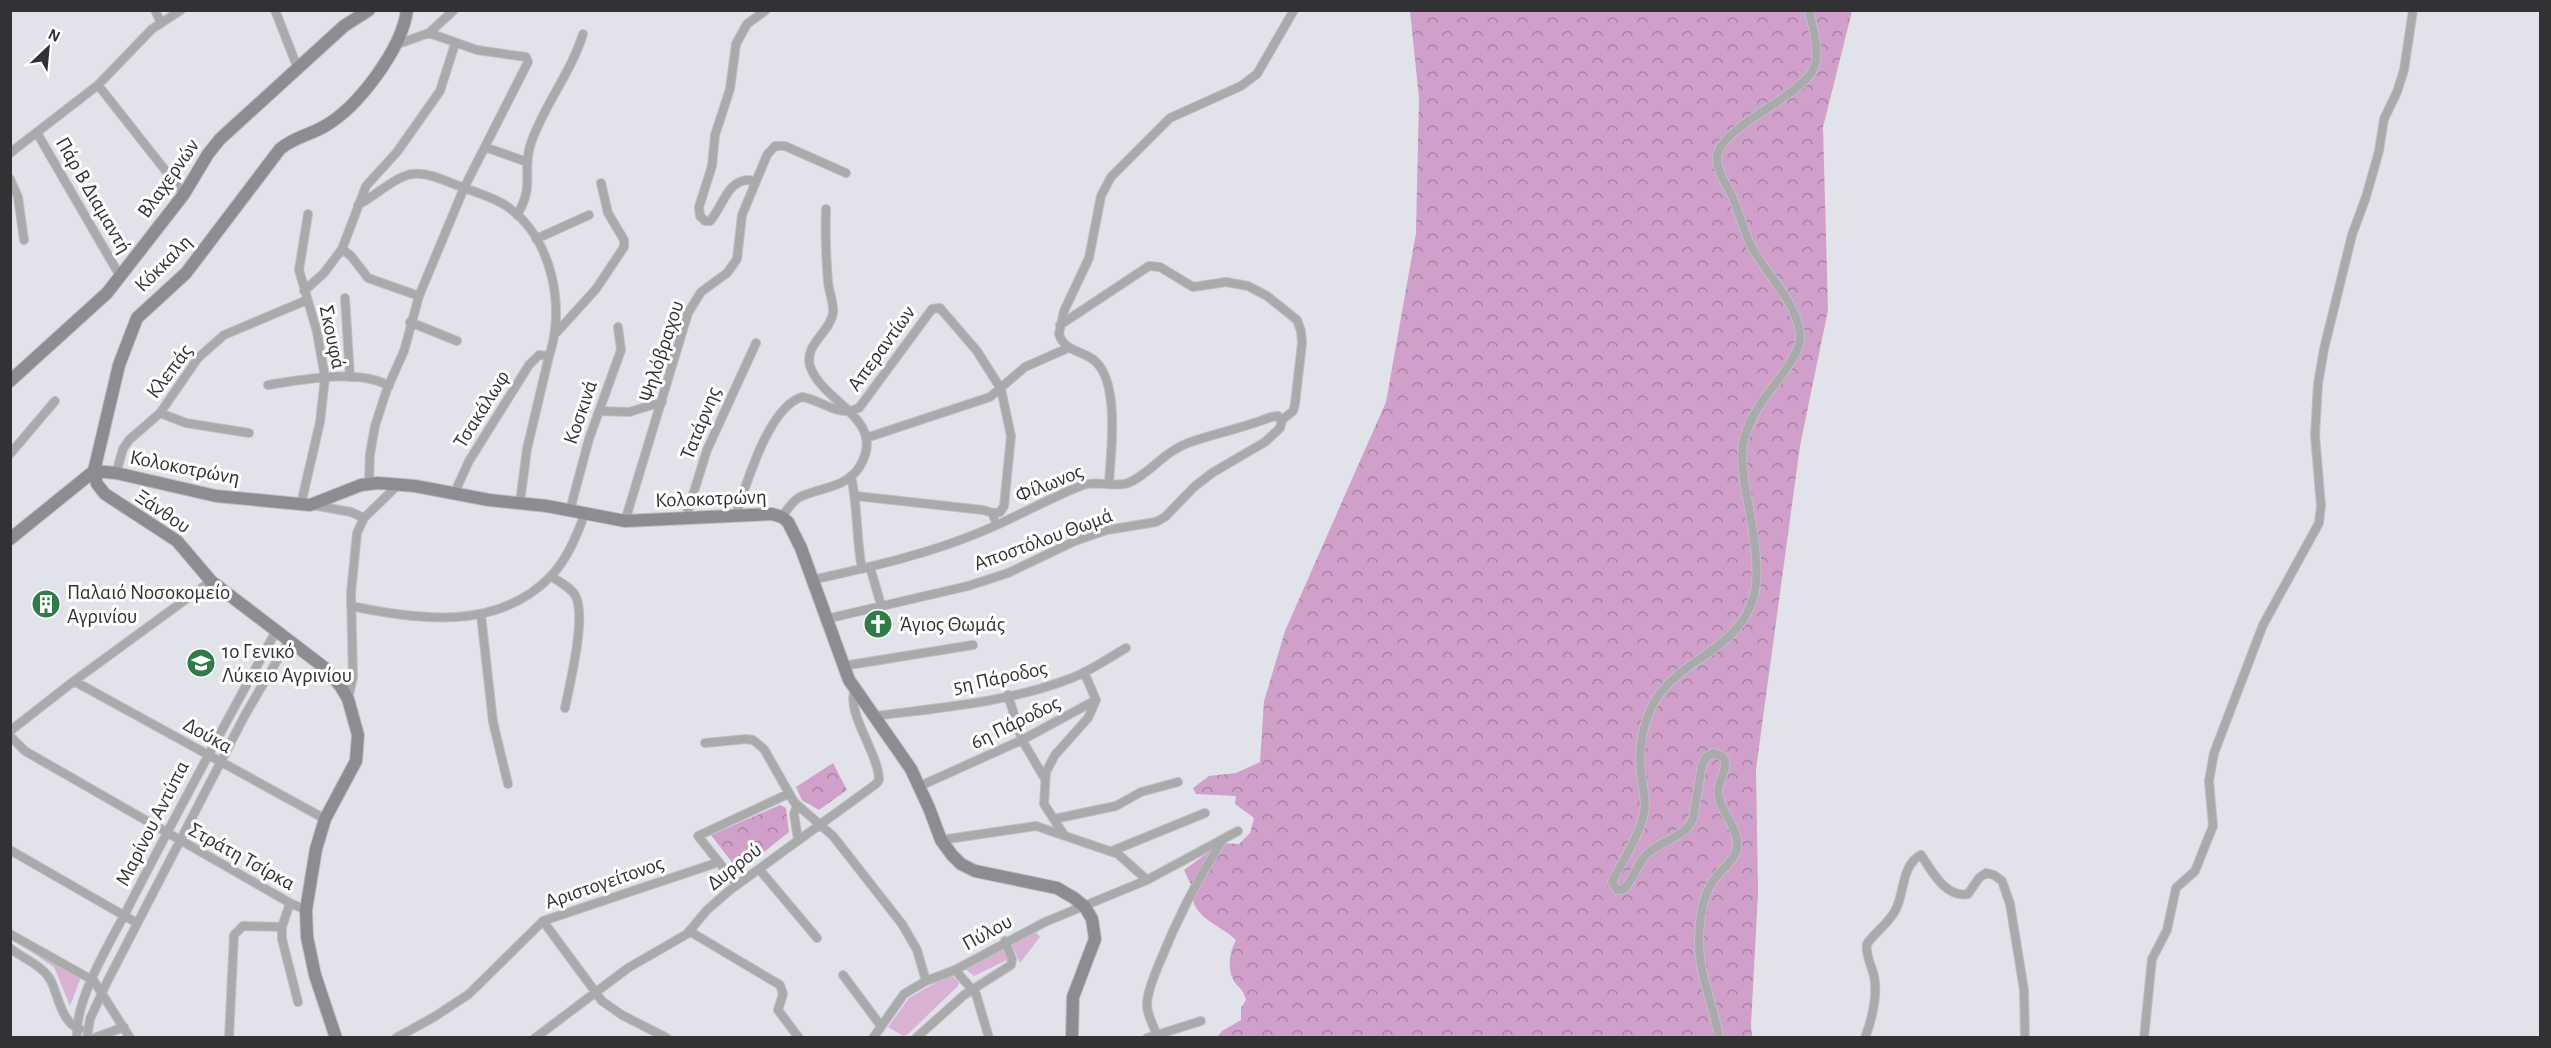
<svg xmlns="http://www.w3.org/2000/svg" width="2551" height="1048" viewBox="0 0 2551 1048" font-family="'Alegreya Sans',sans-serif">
<defs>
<pattern id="forest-crowns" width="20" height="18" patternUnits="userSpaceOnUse" patternTransform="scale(1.5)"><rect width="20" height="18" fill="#d09fca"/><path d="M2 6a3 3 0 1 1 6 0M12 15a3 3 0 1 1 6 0" fill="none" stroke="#a982a5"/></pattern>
</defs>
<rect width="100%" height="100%" fill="#e2e3ea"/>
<path fill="#d8b1d3" d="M1033,929L1040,937L1020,963L1010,941Z
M13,940L81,977L70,1006L54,967Z
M1002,944L1009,959L974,976L963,967Z
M947,976H952L959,982L958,986L908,1034L903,1036L888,1027L909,998Z"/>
<path fill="url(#forest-crowns)" d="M1410,11H1852L1823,127L1828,310L1800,446L1756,769L1758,893L1751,1025L1752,1037H1217L1222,1031L1241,1020V1008L1246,1000C1243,987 1237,988 1233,979C1227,967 1230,951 1236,940C1224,928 1204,922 1195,906C1193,902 1194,897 1193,892C1192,885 1187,877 1184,870L1221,843L1239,844L1250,833L1254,818L1235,804L1236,796L1196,794L1193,788L1209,776L1236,773L1260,762L1264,701L1285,631L1386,402L1416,233L1419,98Z
M833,763L847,790L819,810L802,800L796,787Z
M780,805L786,808L789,832L741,870H738L711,835Z"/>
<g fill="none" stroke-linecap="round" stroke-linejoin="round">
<g stroke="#bfc0c6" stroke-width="10">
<path id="street" d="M155,10L161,23
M275,10L298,69
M395,45L429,33L454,10
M98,85L184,194
M37,133L120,276
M485,147L527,162
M10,153L98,85L152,29L181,10
M10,179L18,197L24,240
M755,184L750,180C727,179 723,207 710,221H705L700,216L699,207L712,166L715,135L730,89L736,44L747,24L766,10
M358,205C374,197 397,175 413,174C429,172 447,182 462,187C477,193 494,197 508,207C552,238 566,308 549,356L539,355L529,365L469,461L454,494
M517,215C536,184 521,172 531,143C544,105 571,73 583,34
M536,239L589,215
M342,249L351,256L368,278L419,296
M304,291L324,273L342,249L366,186L397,152L440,91L455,44
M345,298L350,377
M410,322L457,341
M1060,325L1149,266L1160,267L1193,287L1226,282L1248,286L1267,296L1297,320L1301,331L1302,343L1295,404L1293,411L1282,420
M557,332L596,289L624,247V240L608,213L601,183
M268,385C301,380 360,368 389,386
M599,411L629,412L662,402
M160,413L186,423L249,433
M866,438L990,397L1025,367L1068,348
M10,454L55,401
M116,473L123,449L129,440L160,413L198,358L224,335L307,300
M851,476C858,507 856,538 862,569
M369,483L370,454L375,426L387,389L404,351L419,296L464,188L528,62L526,57L477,50L429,33
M1109,483C1111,452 1120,383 1095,361C1083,350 1064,352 1059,334L1064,311L1089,258L1101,196L1111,177L1170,118L1241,86L1257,74L1294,10
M856,496L983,510L993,513L994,518
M520,502L527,449L549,356
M301,504L320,422L325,378L317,332L299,270L308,214
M312,505L351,512L364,518
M570,510L589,439L621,350L618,327
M735,517C746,486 768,407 802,397C823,400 837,418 859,408L932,309L940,308L977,351L1001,389L1011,436L1004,506L1000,512L993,513
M782,517C787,510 792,501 800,497C821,487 847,488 860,466C888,419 822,403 810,366C804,344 830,333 833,313C834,303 829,292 828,282C826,257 825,234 826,209
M685,520L707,450L756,343
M625,521L688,313L701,292L727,273L737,259L742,215L767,155L775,146H785L846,173
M870,567L881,605
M551,576C559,582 572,588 576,597C586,619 570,683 565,708
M812,580C870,567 929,554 983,531C1017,517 1049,498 1083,485C1098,480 1114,488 1128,483C1149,475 1163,452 1188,443C1215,433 1244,428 1271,417L1278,416L1282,420L1280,428L1265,442L1212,473L1194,487L1165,517L1156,522L1107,530L1075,541L1008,573L968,586L826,619
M351,606C418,620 497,631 550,577C567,560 577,535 585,513
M481,615L493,722L508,784
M843,666L973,645
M74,681L325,819
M1008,695L1022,740L1045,779
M348,699L353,677L351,593L357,533L364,518L399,484
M875,716C938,708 1010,702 1069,679C1089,672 1107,659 1126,648
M10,731L74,681L211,581
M10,736L25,751L290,903L306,910
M705,743L746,739L753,740L764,749L794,802L833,836L902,924L917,950L926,981
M920,786L1022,740L1096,700L1084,672
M797,805L794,814L798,839
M1054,819L1116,806L1141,792L1178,782
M1064,835L1044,804L1046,772L1055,755L1088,718L1096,700
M941,840L1036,826L1118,854L1147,880
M10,850L137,923
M1112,851L1205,813
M759,869L817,938
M737,885L698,836L788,794
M290,903L282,927V939L298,1002
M543,921L602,1001L622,1015L667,1038
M689,931L780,985L783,994L778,1010L799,1038
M10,934L94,981L130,1038
M10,948C23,959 43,965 51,981C58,995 62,1024 80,1029
M955,970L976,994L989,1038
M843,975L881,1026
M1156,1033C1153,1024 1146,1013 1147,1003C1148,990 1154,976 1159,964C1176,921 1197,880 1222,841
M77,1038C74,1002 109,944 126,912C174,817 225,724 276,631
M87,1038L90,1019L107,982L245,715L289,640
M94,1038L124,1027
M229,1038L234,935L243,926L282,927
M396,1038L434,1017L469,994L543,921L719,862
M535,1038L628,968L687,934L707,910L730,890L876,784L879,780C879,754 845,711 855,690
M873,1038L904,994L926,981L955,970L1045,922L1147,880L1238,831
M916,1038L964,995L1011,965L1012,959L1005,941
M1147,1038L1201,1021
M1719,1038C1714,1006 1699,975 1699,943C1699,922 1701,899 1713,881C1720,870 1735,861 1737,848C1740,828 1719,812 1718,792C1718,780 1730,767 1723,757L1714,753L1707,756L1702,765L1693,819C1683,839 1663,839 1648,853C1637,863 1634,879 1624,889L1617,890L1612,882C1623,860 1639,837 1644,813C1647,800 1642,785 1641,773C1638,749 1643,720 1656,699C1684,656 1740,650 1754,595C1762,565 1749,511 1744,480C1743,467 1740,452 1744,439C1747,427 1754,414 1761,403C1772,386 1803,354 1800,334C1796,301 1766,274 1751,246C1743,229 1739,211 1731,194C1725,182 1716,170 1717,157C1720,125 1806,96 1815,65C1820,49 1812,27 1809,10
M1865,1038C1872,1019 1878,996 1874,976C1872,966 1865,955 1867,944C1875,932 1888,924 1895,911C1905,893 1901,865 1921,855C1932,871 1945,898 1968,894L1979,878L1986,873L1994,875L2002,881L2010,904L2024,990L2025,1038
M2144,1038L2152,959L2167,930L2176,888L2195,871L2213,826L2209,781L2214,753L2263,625L2319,523L2321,506L2315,435L2318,384L2324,349L2352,235L2366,197L2379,151L2384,119L2397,92L2404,70L2413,10"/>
</g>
<g stroke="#bfc0c6" stroke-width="14">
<path id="secondary" d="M10,381L107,293L184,194L208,154L220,139L344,26L369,10
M94,471L116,473L216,496L310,505L361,485L378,483L415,486L489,500L547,506L625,521L772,514L782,517L788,522L801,548L849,680L911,769L929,808L941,840L952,855L961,864L975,871L1057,888L1074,898L1085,907L1092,919L1095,939L1073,997L1072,1038
M94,471L97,484L105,494L177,541L211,581L325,668L341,687L348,699L358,735L356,761L325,819L316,849L306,910L307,937L315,975L336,1038
M10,539L94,471L119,365L137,318L186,273L280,149C294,137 310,135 325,126C358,107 402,49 407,10"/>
</g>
<use href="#street" stroke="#aaa9ab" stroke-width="8"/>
<use href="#secondary" stroke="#8e8c90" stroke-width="12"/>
</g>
<defs>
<g id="building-disc" transform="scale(1.5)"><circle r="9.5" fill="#307b49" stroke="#fff"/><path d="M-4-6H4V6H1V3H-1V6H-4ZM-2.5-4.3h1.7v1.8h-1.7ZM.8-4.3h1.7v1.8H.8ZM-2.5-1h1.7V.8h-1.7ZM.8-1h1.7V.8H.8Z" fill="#fff"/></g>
<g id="church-disc" transform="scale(1.5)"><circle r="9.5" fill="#307b49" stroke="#fff"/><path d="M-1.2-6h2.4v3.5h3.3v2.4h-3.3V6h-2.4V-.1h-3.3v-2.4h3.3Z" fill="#fff"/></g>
<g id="school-disc" transform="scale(1.5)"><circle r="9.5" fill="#307b49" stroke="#fff"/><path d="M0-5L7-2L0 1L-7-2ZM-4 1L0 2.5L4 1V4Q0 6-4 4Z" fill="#fff"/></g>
</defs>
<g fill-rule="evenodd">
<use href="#building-disc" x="46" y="604"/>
<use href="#church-disc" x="878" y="624"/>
<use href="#school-disc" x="201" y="663"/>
</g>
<g text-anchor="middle" stroke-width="6" stroke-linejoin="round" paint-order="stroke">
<g font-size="21" fill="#323235" stroke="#fff">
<text transform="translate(168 178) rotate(-55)" y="7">Βλαχερνών</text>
<text transform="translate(94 195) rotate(60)" y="7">Πάρ Β Διαμαντή</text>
<text transform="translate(163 263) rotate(-45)" y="7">Κόκκαλη</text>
<text transform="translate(333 337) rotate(78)" y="7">Σκουφά</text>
<text transform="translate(881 348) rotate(-54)" y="7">Απεραντίων</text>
<text transform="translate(661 351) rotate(-72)" y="7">Ψηλόβραχου</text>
<text transform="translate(169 371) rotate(-53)" y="7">Κλεπάς</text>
<text transform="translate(481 409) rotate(-58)" y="7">Τσακάλωφ</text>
<text transform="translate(580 412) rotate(-71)" y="7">Κοσκινά</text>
<text transform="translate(700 423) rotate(-68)" y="7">Τατάρνης</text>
<text transform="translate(185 467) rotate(11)" y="7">Κολοκοτρώνη</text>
<text transform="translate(1049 483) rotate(-22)" y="7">Φίλωνος</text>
<text transform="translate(711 498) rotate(-2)" y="7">Κολοκοτρώνη</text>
<text transform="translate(163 511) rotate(34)" y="7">Ξάνθου</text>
<text transform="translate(1043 539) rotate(-20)" y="7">Αποστόλου Θωμά</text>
<text transform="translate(1000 677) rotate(-12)" y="7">5η Πάροδος</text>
<text transform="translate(1015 722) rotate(-26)" y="7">6η Πάροδος</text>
<text transform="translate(208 735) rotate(29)" y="7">Δούκα</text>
<text transform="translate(152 823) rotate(-63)" y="7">Μαρίνου Αντύπα</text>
<text transform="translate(242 856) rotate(29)" y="7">Στράτη Τσίρκα</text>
<text transform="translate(734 866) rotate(-38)" y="7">Δυρρού</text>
<text transform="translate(604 882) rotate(-19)" y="7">Αριστογείτονος</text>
<text transform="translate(987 932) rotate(-29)" y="7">Πύλου</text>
</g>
<g font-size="21" fill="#323235" stroke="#fff" text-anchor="start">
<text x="67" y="599">Παλαιό Νοσοκομείο<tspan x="67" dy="24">Αγρινίου</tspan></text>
<text x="899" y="631">Άγιος Θωμάς</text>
<text x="222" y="658">1ο Γενικό<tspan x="222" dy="24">Λύκειο Αγρινίου</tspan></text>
</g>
</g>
<rect width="2551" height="1048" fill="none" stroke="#323235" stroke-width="24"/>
<g transform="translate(48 48) rotate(26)" stroke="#ffffff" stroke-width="4.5" paint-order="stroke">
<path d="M0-4.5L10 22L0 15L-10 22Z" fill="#323235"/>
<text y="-9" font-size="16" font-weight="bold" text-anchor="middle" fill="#323235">N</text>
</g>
</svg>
